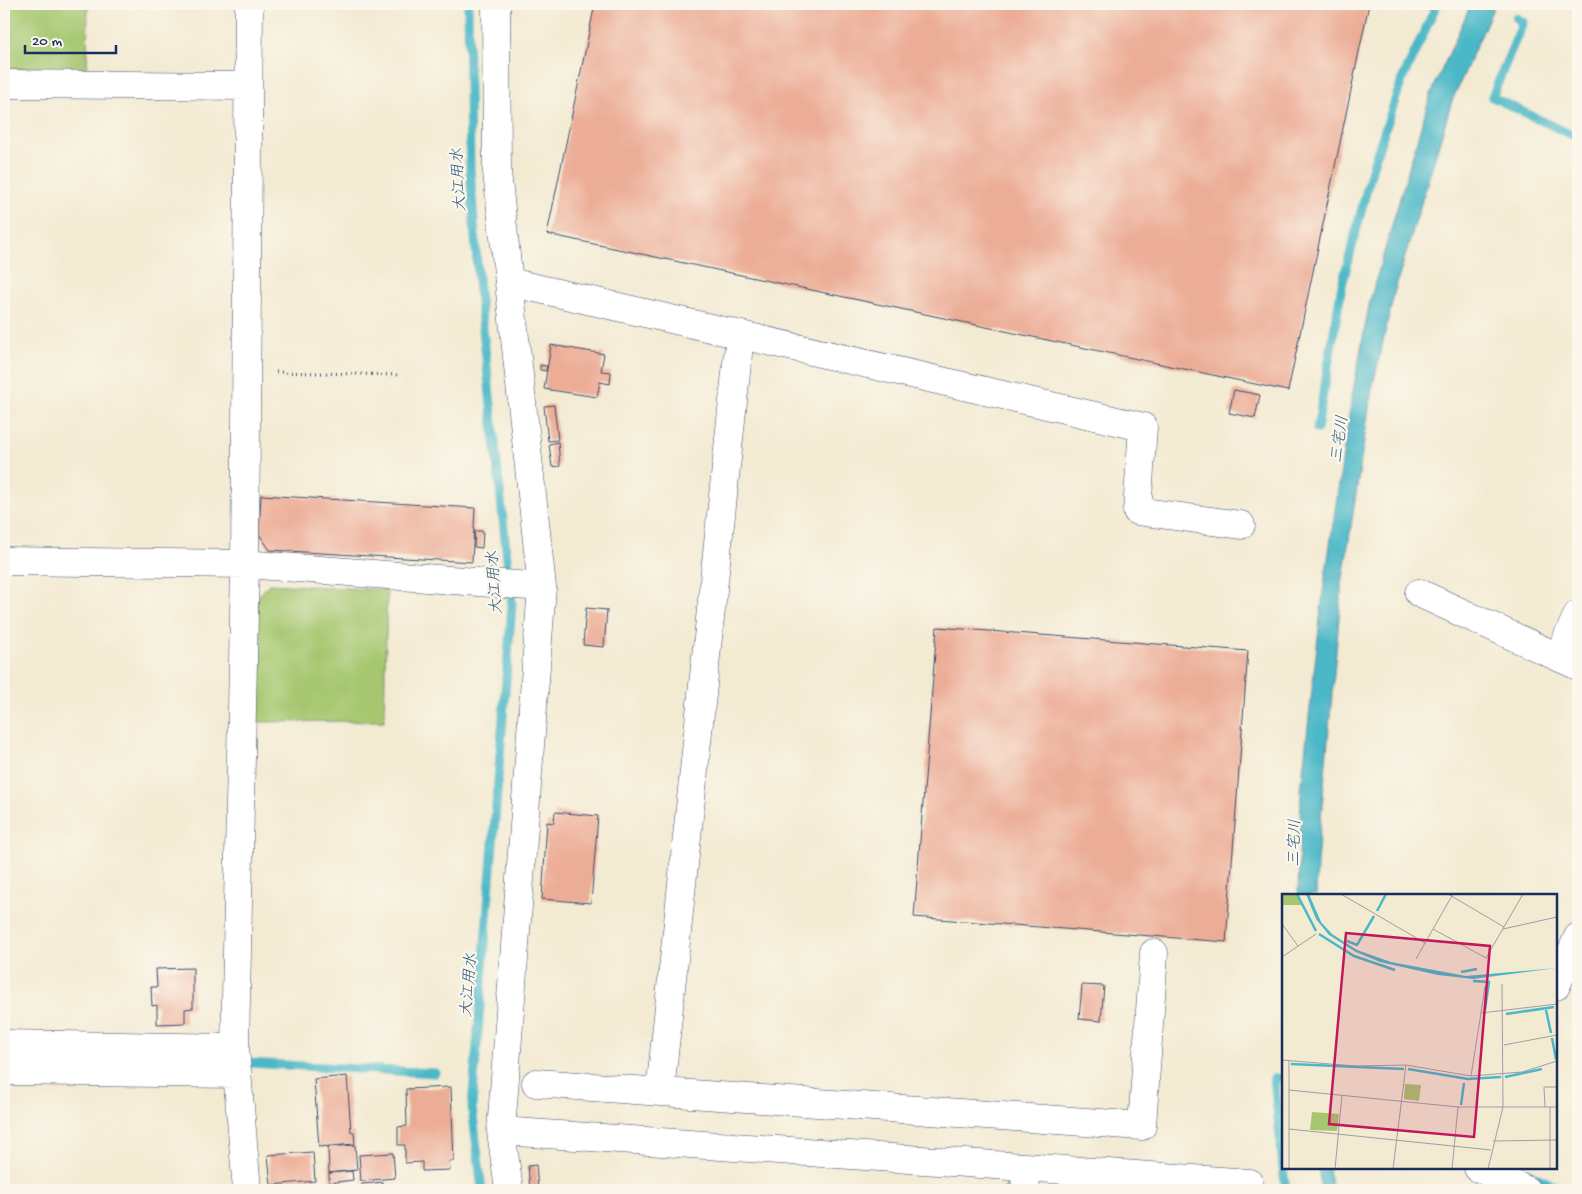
<svg xmlns="http://www.w3.org/2000/svg" width="1582" height="1194" viewBox="0 0 1582 1194" font-family="'Gochi Hand','Klee One',sans-serif">
<rect width="100%" height="100%" fill="#fbf7ec"/>
<filter id="ink" filterUnits="userSpaceOnUse"><feTurbulence type="fractalNoise" baseFrequency=".02" numOctaves="2"/><feDisplacementMap in="SourceGraphic" scale="10" xChannelSelector="R" yChannelSelector="G"/><feConvolveMatrix kernelMatrix="1 2 1 2 8 2 1 2 1" color-interpolation-filters="sRGB"/></filter>
<filter id="wash" filterUnits="userSpaceOnUse"><feTurbulence type="fractalNoise" baseFrequency=".0096" numOctaves="4" result="noise"/><feDisplacementMap in="SourceGraphic" scale="20" xChannelSelector="R" yChannelSelector="G"/><feGaussianBlur stdDeviation="1.12" result="paint"/><feColorMatrix in="noise" values="0 0 0 0 0 0 0 0 0 0 0 0 0 0 0 0 0 1.4 0 .05"/><feComposite in="paint" operator="in"/></filter>
<g filter="url(#wash)">
<rect width="100%" height="100%" fill="#f3ead2"/>
<path fill="#a6c76f" stroke="#607b66" d="M4,4H88L87,70L4,69Z
M269,584L387,590L384,721L254,722L257,598Z"/>
<path fill="#4bb8c7" stroke="#337492" d="M1471,4H1495L1452,101L1395,290L1372,389L1342,585L1317,862L1316,895H1298L1301,789L1323,592L1351,402L1370,300L1430,96Z
M1318,1168H1329L1332,1190H1321Z"/>
<g fill="none" stroke-linecap="round" stroke-linejoin="round">
<path stroke="#4bb8c7" stroke-width="9" d="M468,4L470,167L479,291L512,605L472,1107L482,1190
M1516,18L1523,22L1492,97L1578,138
M1317,429L1342,285L1374,162L1402,80L1437,4
M248,1063L435,1073
M1278,1078H1274L1283,1166
M1283,1168L1286,1190
M1517,1168L1564,1190
M1008,1189V1190"/>
</g>
<g id="blocks">
<path fill="#ecad96" d="M595,4H1369L1288,391L547,234Z
M551,345L604,354L601,371L611,372L610,384L600,382L597,397L544,389Z
M540,365L547,366L546,371L540,370Z
M1234,390L1260,395L1255,418L1229,413Z
M554,405L558,440L548,441L544,406Z
M558,442L560,466L552,467L549,444Z
M261,495L475,508L472,562L270,550L259,534Z
M475,531H483L482,548L474,547Z
M586,608L607,610L604,647L583,645Z
M937,627L1248,651L1226,942L914,917Z
M555,812L598,816L591,903L542,899L547,822L554,823Z
M193,968V1008L185,1009V1023L157,1024V1005L152,1006L151,987H157L156,969Z
M1082,985L1104,986L1101,1021L1079,1019Z
M347,1076L351,1132H354L355,1144L319,1147L314,1079Z
M451,1087L454,1161H449L450,1170L422,1171V1162L405,1163V1145H398V1127L407,1126L406,1089Z
M355,1145L357,1170L329,1173L328,1147Z
M313,1152L315,1181L271,1185L268,1155Z
M393,1153L395,1178L361,1181L359,1155Z
M536,1165L538,1190H530L528,1166Z
M352,1171L353,1180L329,1183V1173Z
M382,1182L383,1190H337V1189L362,1187V1184Z
M452,1188V1190H437V1189Z"/>
</g>
</g>
<g filter="url(#ink)">
<use href="#blocks" fill-opacity="0" stroke="#3b4b6f" stroke-width="1"/>
<g fill="none" stroke-linecap="round" stroke-linejoin="round">
<g stroke="#3b4b6f" stroke-width="29">
<path id="minor" d="M496,4L497,172L542,587L501,1131L509,1190
M4,84L248,86
M509,282L1143,427L1137,511L1241,525
M4,561L245,564L542,587
M1419,593L1558,657
M1578,614L1558,657L1578,666
M1556,986L1578,937
M4,1044L235,1048
M4,1071L236,1074
M536,1083L1142,1126L1154,953
M660,1092L740,335
M501,1131L1024,1167L1026,1190
M1024,1167L1249,1183
M1478,1168L1526,1190
M247,1190L235,1048L245,564L249,4"/>
</g>
<path stroke="#3b4b6f" stroke-width="3" stroke-dasharray="1 4" stroke-linecap="butt" d="M276,372L398,375"/>
<use href="#minor" stroke="#fff" stroke-width="28"/>
</g>
</g>
<g text-anchor="middle" stroke-width="4.5" stroke-linejoin="round" paint-order="stroke">
<g font-size="16" font-style="italic" fill="#29587e" stroke="#fbf7ec">
<text transform="translate(457 180) rotate(-93)" y="6">大江用水</text>
<text transform="translate(1338 439) rotate(-82)" y="6">三宅川</text>
<text transform="translate(493 583) rotate(-94)" y="6">大江用水</text>
<text transform="translate(1293 843) rotate(-89)" y="6">三宅川</text>
<text transform="translate(467 985) rotate(-85)" y="6">大江用水</text>
</g>
</g>
<g transform="translate(1282 894)">
<rect width="275" height="275" fill="#f3ead2"/>
<path d="M1,0H14L20,11H1ZM123,190L139,191L137,207L122,205ZM30,218L57,220L55,237L28,236Z" fill="#a6c76f"/>
<path d="M24,0H27L39,28L50,40L75,56L109,68L184,82L275,74L191,85L156,81L98,68L74,58L47,41L34,25Z" fill="#4bb8c7"/>
<path fill="none" stroke="#4bb8c7" stroke-width="2.5" d="M15,0L34,37M95,17L104,0M37,40L72,62L113,76M65,47L75,51L92,22M179,78L195,75M191,87L207,88L203,116M264,116L269,139M224,120L272,113M270,144L274,165M9,170L122,175M126,175L186,185L219,183M223,183L260,175M179,211L182,189"/>
<path fill="none" stroke="#9d9fa4" stroke-width="1" d="M59,0L143,49L171,0M166,0L222,33M0,30L16,52M151,35L204,64L241,0M221,35L275,23M0,63L34,40M134,65L143,49M199,119L203,92M222,151L275,141M0,166L73,172L124,171L189,182L240,178L275,167M7,166V275M189,182L199,119L275,110M7,196L176,213H275M263,213L262,193H275M268,213V274M7,235L209,256M211,247L275,246M53,275L60,201M111,275L124,171M170,275L176,213M206,275L221,213L220,90"/>
<path fill="#c2185b" fill-opacity="0.15" stroke="#c2185b" stroke-width="2.5" d="M64,39L208,52L192,243L47,230Z"/>
<rect width="275" height="275" fill="none" stroke="#1b2f5e" stroke-width="2.5"/>
</g>
<rect width="1582" height="1194" fill="none" stroke="#fbf7ec" stroke-width="20"/>
<path d="M25 45v8h91v-8" fill="none" stroke="#1b2f5e" stroke-width="2.5"/>
<text x="32" y="45" font-size="15" fill="#1b2f5e" stroke="#fbf7ec" stroke-width="4" paint-order="stroke">20 m</text>
</svg>
